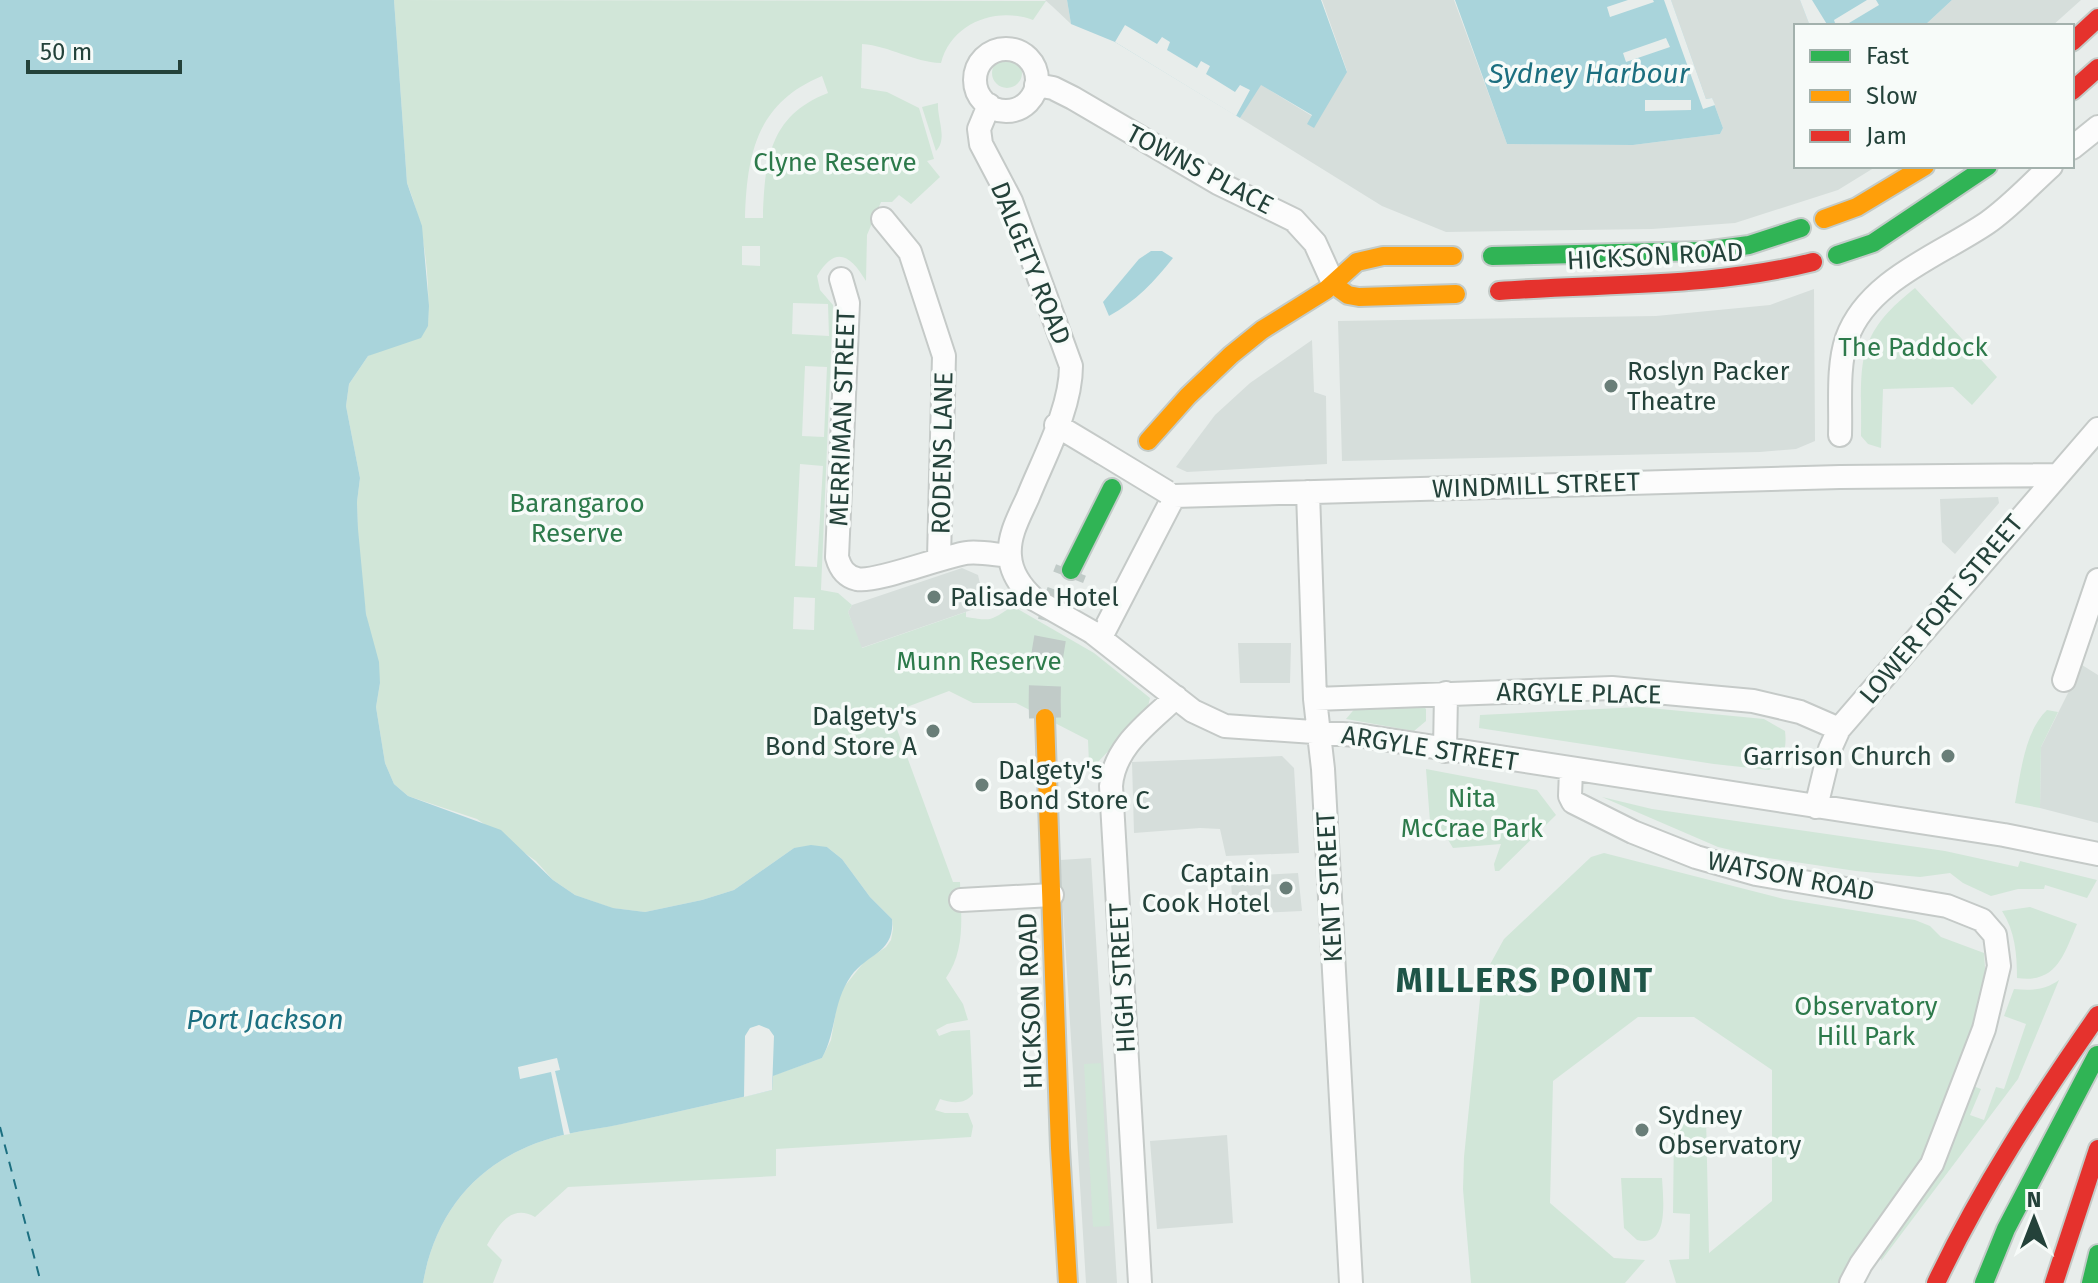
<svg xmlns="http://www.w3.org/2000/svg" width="2098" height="1283" viewBox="0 0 2098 1283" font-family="'Fira Sans',sans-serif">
<rect width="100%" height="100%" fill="#e8edeb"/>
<path fill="#d6dedb" d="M1045,0H1067L1071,24L1053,7Z
M1322,0H1454L1507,144L1633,145L1720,134L1723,128L1712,98L1706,100L1671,0H1800L1810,26H1796V166H1877L1838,190L1735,223L1652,229L1446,232L1382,206L1240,118L1260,84L1312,116L1347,71Z
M1952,0H2081L2052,26H1924Z
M1814,289L1815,441L1796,449L1760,452L1342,461L1338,321L1656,316L1770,305Z
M1312,340L1314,392L1326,396L1327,464L1187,472L1176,467L1215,415L1250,383Z
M1998,497L1999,503L1955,554L1942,542L1940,499Z
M962,568L978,575L982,592L974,609L861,648L848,612L852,605Z
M1238,643H1291L1290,683H1240Z
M2082,665L2098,675V823L2040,808L2041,747Z
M1282,756L1294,768L1299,853L1226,856L1220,829L1200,828L1134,833L1132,762Z
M1091,858L1117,1283H1086L1060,860Z
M1298,873L1302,911L1233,914L1231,881L1238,876Z
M1227,1135L1233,1223L1157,1229L1150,1141Z"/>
<path fill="#d1e6d8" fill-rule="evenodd" d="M394,0L1046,1L1033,20C996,6 951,23 941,63C913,62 890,46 862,44L861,88L887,92L919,108L934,159L927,161L940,177L911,204L899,195L892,202H881L867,235L866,281C851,256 836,244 817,276L820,290L833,305L821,590L838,593L852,605L848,612L862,648L966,612V617C992,621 990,621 1011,607L1016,608L1094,653L1150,698L1147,711L1096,764H1089L1088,740L1016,703H973L949,691L891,713L953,882H960C961,916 966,949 946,978L963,1004L968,1020L947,1024L936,1030L939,1036L952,1031L970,1030L973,1094C965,1105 951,1103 940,1099L935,1110L945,1113H968L973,1126L971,1137L776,1149V1176L568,1187L535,1217C511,1203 498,1226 487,1245L502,1260L493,1283H423C437,1203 488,1152 567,1134C585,1130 603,1128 621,1124C672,1113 722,1102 772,1090V1076L822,1058L831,1040L838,999L844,987L864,962L886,947L891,940L893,929L892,919L870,897L842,859L827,847L794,848L734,890L702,900L645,912L612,908L575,895L553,880L536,861L477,819L408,796L394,784L385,763L376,707L380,683L366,614L359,561L357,502L360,478L346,406L349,384L368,356L428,326C430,279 425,227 407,183ZM822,76L828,93C768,116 765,162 763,218H745C747,153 757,103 822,76ZM742,246H760V266L742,265ZM793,303L828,304L829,336L792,334ZM805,366L827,367L824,437L802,436ZM800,464L823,466L817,567L795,566ZM794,597L815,598L814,630L793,629Z
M992 73a15 15 0 1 1 30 0a15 15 0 1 1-30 0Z
M938,103C937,119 948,139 936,151L922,107Z
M1915,288L1997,377L1972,405L1953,387L1883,389L1881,448L1868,444L1861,436C1862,362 1853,337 1915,288Z
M1422,705L1426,709V721L1414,731L1346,719L1357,706Z
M1640,707L1764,719L1785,731C1787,748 1784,760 1769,770L1714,764L1479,728L1480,715Z
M2047,710L2058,712L2041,747L2040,808L2015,803C2021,773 2024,732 2047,710Z
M1426,769L1537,790L1556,815L1499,871H1495L1494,864L1501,844L1453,848L1441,828L1430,822Z
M1602,797L1652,809L1945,851L2018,867L2020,861L2097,880L2087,898L2045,885L2044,889H2018L1991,896L1963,883L1950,873L1920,877L1856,871L1761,857L1718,847Z
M1604,853L1784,899L1915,920L1930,926L1941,937L1984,953L1986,982L1973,1040L1930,1150L1843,1283H1676L1669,1260L1689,1259L1690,1214L1673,1213L1674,1129L1677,1123L1694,1111L1703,1112L1706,1116L1709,1253L1772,1201V1070L1694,1017H1638L1553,1081L1550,1203L1614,1258L1645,1260L1625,1283H1471L1463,1189L1464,1157L1482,979L1504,939L1591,857Z
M2030,907L2077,924C2064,954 2057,984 2017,978C2017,954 2015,931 2002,911Z
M2059,980L2018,1079L1881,1261L1882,1250L1973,1086L1981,1089L1970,1115L1984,1120L1996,1087L2004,1089L2026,1024L2004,1016L2014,989C2031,991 2045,990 2059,980Z
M1101,1063L1110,1226L1093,1227L1084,1064Z
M1621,1178H1662C1663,1197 1670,1249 1637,1240L1624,1228Z"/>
<path fill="#a9d4db" d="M0,0H394L407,183L422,226L429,306L428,326L421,338L368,356L349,384L346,406L360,478L357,502L358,529L366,614L379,662L380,683L376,707L385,763L394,784L408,796L501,830L553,880L575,895L613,908L645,912L702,900L734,890L794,848L811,845L827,847L842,859L870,897L892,919C895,953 868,953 851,976C832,1003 837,1031 822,1058L773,1076L772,1090C722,1102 672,1113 622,1124C604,1128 585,1130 567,1134C488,1152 437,1203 423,1283H0Z
M1067,0H1321L1347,72L1314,128L1307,124L1312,115L1261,85L1240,118L1115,42L1071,24Z
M1455,0H1671L1706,99L1712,98L1723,128L1720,134L1633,145L1507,144Z
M1800,0H1952L1924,26H1810Z
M1151,251H1162L1173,258C1154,282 1136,301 1109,316L1103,302L1139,259Z"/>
<path fill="#e8edeb" d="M1628,0H1653L1654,2L1610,17L1607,7Z
M1664,0H1671L1706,99L1712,98L1715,105L1703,109Z
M1800,0H1812L1828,26H1810Z
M1867,0H1876L1879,5L1844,26H1829L1835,23L1834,20Z
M1125,25L1157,44L1162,37L1170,42L1167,50L1197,68L1201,61L1210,66L1206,74L1235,92L1240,85L1250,90L1236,116L1115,42Z
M1666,38L1670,47L1626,62L1623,53Z
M1645,100H1691V110L1645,111Z
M759,1025L769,1029L774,1036L772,1090L744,1097L745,1036L750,1028Z
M557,1058L560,1070L555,1071L570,1134L564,1135L551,1072L520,1079L518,1067Z"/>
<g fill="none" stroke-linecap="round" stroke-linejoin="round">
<path stroke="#1c6f80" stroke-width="2" stroke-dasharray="10 8" stroke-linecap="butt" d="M0,1127L41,1283"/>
<path stroke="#c1cbc8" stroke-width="32" stroke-dasharray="32 16" stroke-linecap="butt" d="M1045,718C1043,660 1050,623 1071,570"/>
<g stroke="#c5cac8" stroke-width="26">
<path id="street" d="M975 80a31 31 0 1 1 62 0a31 31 0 1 1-62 0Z
M1036,85L1053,88L1073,98L1218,183L1294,220L1315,243L1334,285
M989,105L979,129L981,144L1011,201L1071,366C1071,409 1044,457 1028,497C1020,515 1008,535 1010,556C1011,573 1022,588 1034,599
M2072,148L2098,127
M883,219L910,252L944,356L939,558
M841,279L848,303L837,557C840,568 845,576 857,579C875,583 941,557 966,553C980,551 996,555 1010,556
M1056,425L1101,452
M1840,435C1841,404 1837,367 1847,338C1868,280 1940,255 1987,223C2010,207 2030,185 2051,166
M1308,492L1315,699L1323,769L1351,1283
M1174,496L1840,477L2056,475
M1092,632L1193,711L1225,726L1357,735L2004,835L2098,854
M1101,637L1174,496
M2064,680L2098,580
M1315,699L1612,688L1753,701L1800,712L1839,729
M1445,751L1446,693
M1571,770L1570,796L1573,802L1633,832L1696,857L1756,874L1947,906L1982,920L1995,935L1999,966L1984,1029L1932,1164L1861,1264L1851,1283
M1816,807L1830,749L1839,729L2098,429
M961,900L1052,895
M1140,1283L1111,786C1114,746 1149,723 1176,697"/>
</g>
<g stroke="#c3cbc8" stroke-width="22">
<path id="fast" d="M1837,255L1873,243L1988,166
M1492,256L1704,251L1749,245L1801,228
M1071,570L1112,488
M1984,1283L2006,1229L2097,1055
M2091,1283L2098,1254"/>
</g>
<g stroke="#c3cbc8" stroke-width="22">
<path id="slow" d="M1824,219L1857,207L1925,166
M1334,285L1348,295L1359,297L1456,294
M1148,441L1188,396L1231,355L1262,330L1326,290L1357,262L1383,256H1453
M1045,718L1060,1148L1068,1283"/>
</g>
<g stroke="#c3cbc8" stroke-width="22">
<path id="jam" d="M2072,42L2098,18
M2072,91L2098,68
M1499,291C1605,283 1710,288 1813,262
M1936,1283C1981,1188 2038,1101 2098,1015
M2054,1283L2098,1149"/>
</g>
<use href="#street" stroke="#fcfcfc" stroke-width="22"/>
<use href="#fast" stroke="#30b455" stroke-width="18"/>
<use href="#slow" stroke="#ff9f0a" stroke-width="18"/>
<use href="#jam" stroke="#e5322d" stroke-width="18"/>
<g stroke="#c5cac8" stroke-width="26" stroke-linecap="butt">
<path id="street-bridge" d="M1101,452L1167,492
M1034,599L1092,632"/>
</g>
<use href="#street-bridge" stroke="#fcfcfc" stroke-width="22"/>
</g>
<g fill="#697e78" stroke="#f7fbf9" stroke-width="3">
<circle cx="1611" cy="386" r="8"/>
<circle cx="934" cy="597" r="8"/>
<circle cx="933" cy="731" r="8"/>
<circle cx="1948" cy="756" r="8"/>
<circle cx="982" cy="785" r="8"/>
<circle cx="1286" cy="888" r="8"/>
<circle cx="1642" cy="1130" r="8"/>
</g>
<g text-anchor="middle" stroke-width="7" stroke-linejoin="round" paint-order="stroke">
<g font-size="26" fill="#2d7a4b" stroke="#f7fbf9">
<text x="835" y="171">Clyne Reserve</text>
<text x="1913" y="356">The Paddock</text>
<text x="577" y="512">Barangaroo<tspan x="577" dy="30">Reserve</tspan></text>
<text x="979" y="670">Munn Reserve</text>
<text x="1472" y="807">Nita<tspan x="1472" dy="30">McCrae Park</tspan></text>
<text x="1866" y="1015">Observatory<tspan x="1866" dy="30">Hill Park</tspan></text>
</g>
<g font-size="26" fill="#24423a" stroke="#f7fbf9">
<text transform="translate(1200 169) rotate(28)" y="9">TOWNS PLACE</text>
<text transform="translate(1655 256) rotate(-3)" y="9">HICKSON ROAD</text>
<text transform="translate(1031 263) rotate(68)" y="9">DALGETY ROAD</text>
<text transform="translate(842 418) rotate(-88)" y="9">MERRIMAN STREET</text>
<text transform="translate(942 453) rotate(-89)" y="9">RODENS LANE</text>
<text transform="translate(1536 485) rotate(-2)" y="9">WINDMILL STREET</text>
<text transform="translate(1941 609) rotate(-50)" y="9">LOWER FORT STREET</text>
<text transform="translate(1579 693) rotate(1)" y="9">ARGYLE PLACE</text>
<text transform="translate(1430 748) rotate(9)" y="9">ARGYLE STREET</text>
<text transform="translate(1791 876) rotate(11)" y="9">WATSON ROAD</text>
<text transform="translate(1329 887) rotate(-93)" y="9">KENT STREET</text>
<text transform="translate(1122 978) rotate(-93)" y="9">HIGH STREET</text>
<text transform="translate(1030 1001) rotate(-92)" y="9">HICKSON ROAD</text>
</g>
<g font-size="26" fill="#24423a" stroke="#f7fbf9" text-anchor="start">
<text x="1627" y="380">Roslyn Packer<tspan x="1627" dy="30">Theatre</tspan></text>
<text x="950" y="606">Palisade Hotel</text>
<text x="917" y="725" text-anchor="end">Dalgety's<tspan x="917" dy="30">Bond Store A</tspan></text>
<text x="1932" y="765" text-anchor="end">Garrison Church</text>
<text x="998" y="779">Dalgety's<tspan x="998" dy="30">Bond Store C</tspan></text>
<text x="1270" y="882" text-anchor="end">Captain<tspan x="1270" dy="30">Cook Hotel</tspan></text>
<text x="1658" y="1124">Sydney<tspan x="1658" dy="30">Observatory</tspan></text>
</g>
<g font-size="28" font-style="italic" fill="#1c6f80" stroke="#f7fbf9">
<text x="1589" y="83">Sydney Harbour</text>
<text x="265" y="1029">Port Jackson</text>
</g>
<g font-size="34" font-weight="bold" letter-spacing="2" fill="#1f5548" stroke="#f7fbf9">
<text x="1525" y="992">MILLERS POINT</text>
</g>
</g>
<rect x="1794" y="24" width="280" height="144" fill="#f7fbf9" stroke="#a3b1ad" stroke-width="2"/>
<rect x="1810" y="50" width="40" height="12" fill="#30b455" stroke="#a3b1ad" stroke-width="2"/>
<text x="1866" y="64" font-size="24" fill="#24423a">Fast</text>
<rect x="1810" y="90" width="40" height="12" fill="#ff9f0a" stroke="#a3b1ad" stroke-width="2"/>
<text x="1866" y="104" font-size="24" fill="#24423a">Slow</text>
<rect x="1810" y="130" width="40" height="12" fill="#e5322d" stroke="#a3b1ad" stroke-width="2"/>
<text x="1866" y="144" font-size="24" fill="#24423a">Jam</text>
<g transform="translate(2034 1219)" stroke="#f7fbf9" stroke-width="6" paint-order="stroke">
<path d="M0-6L14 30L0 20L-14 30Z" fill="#24423a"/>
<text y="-12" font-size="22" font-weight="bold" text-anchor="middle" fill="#24423a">N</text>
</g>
<path d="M28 60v12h152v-12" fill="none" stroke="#24423a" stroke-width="4"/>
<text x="40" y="60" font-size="24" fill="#24423a" stroke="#f7fbf9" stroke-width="6" paint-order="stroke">50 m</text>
</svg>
